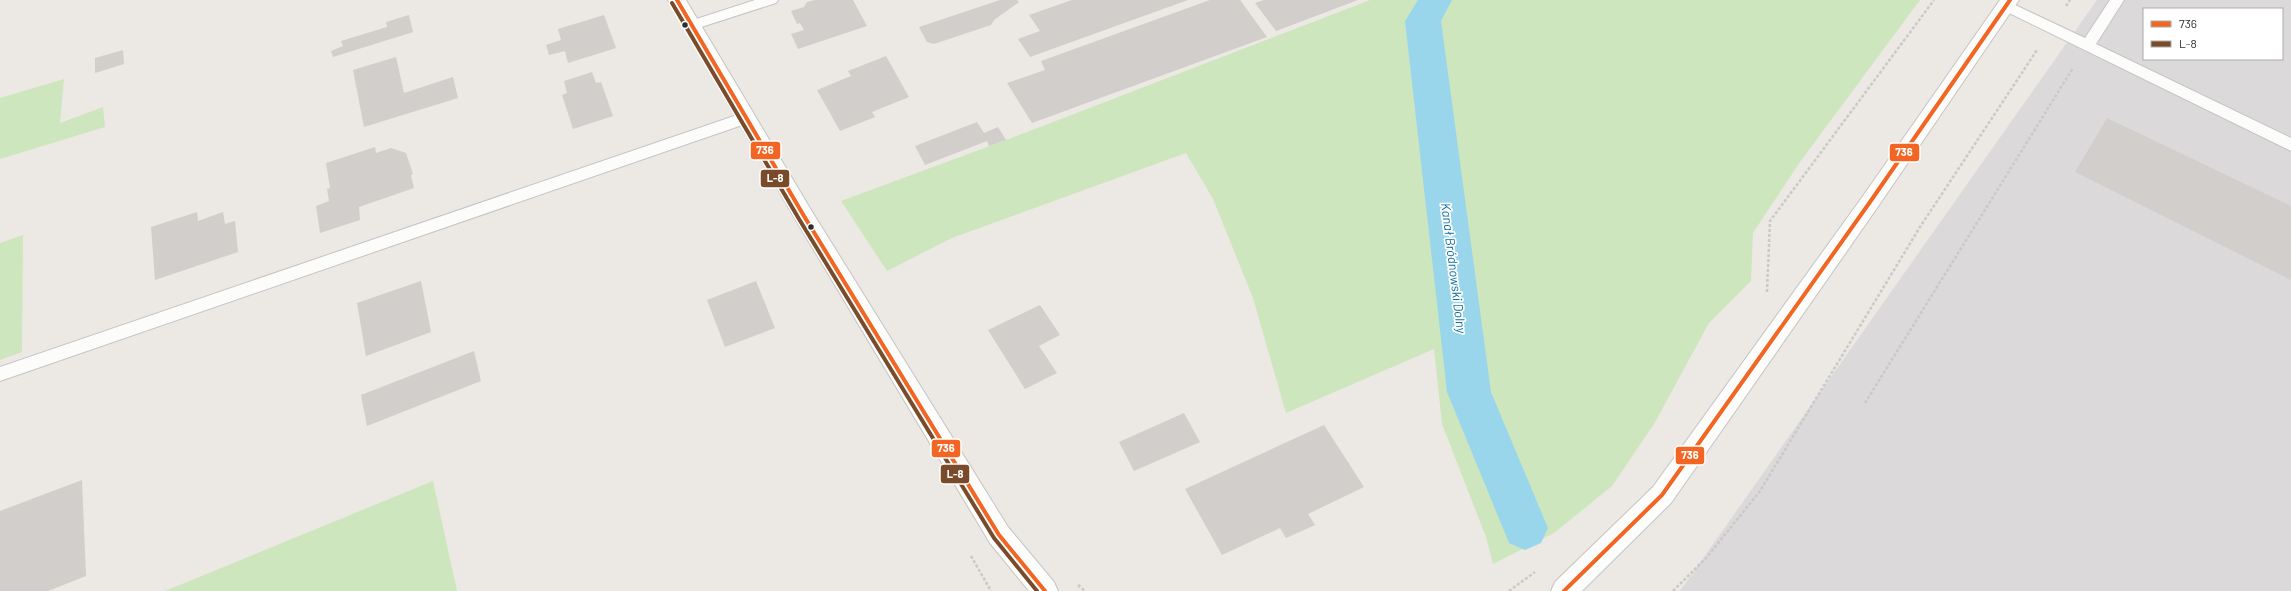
<svg xmlns="http://www.w3.org/2000/svg" width="2291" height="591" viewBox="0 0 2291 591" font-family="Barlow,sans-serif">
<rect width="100%" height="100%" fill="#ece8e4"/>
<path fill="#dcd9db" fill-rule="evenodd" d="M2097,0H2291V591H1680ZM2144,9H2282V59H2144Z"/>
<path fill="#cee6be" d="M1370,0H1920L1800,162L1753,233L1751,281L1709,323L1654,424L1612,486L1554,533L1493,564L1486,537L1442,424L1434,349L1286,413L1253,298L1213,199L1186,153L952,238L887,271L841,201L1006,140Z
M64,79L60,123L103,107L105,127L0,159V98Z
M23,235L22,352L0,360V243Z
M433,481L457,591H165Z"/>
<g fill="none" stroke-linecap="round" stroke-linejoin="round">
<path fill="#99d6ec" fill-rule="evenodd" d="M1418,0H1452L1441,21L1491,392L1548,528L1541,543L1525,550L1509,543L1447,392L1405,21Z"/>
</g>
<path fill="#d1cecb" d="M815,0H853L867,26L798,49L791,34L804,30L800,23L797,24L791,11L804,7L807,2Z
M1000,0H1017L1019,2L994,20L991,25L934,44L927,42L919,27Z
M1072,0H1188L1030,57L1018,39L1040,31L1029,15Z
M1210,0H1240L1267,37L1032,123L1007,83L1045,70L1041,61Z
M1264,0H1358L1276,31L1255,3Z
M409,15L413,32L333,57L331,51L343,46L341,41L387,27L386,22Z
M604,15L616,48L568,63L565,51L549,55L546,45L561,40L558,29Z
M123,50L124,64L95,73V58Z
M886,56L909,97L872,112L875,117L840,131L817,90L851,76L848,71Z
M396,57L404,93L453,77L458,98L364,127L353,70Z
M592,72L596,83L601,82L613,116L573,129L562,95L567,93L564,81Z
M2107,118L2291,206V280L2075,172Z
M977,122L984,133L998,127L1006,140L989,146L987,141L925,165L915,146Z
M375,147L376,153L391,148L406,153L413,174L411,175L414,188L359,207L360,220L320,233L316,206L329,201L327,189L330,188L326,163Z
M197,212L198,221L223,212L225,224L235,221L238,252L155,280L151,227Z
M421,281L431,332L366,356L357,303Z
M756,281L775,328L725,347L707,300Z
M1040,305L1060,335L1039,346L1057,373L1025,389L988,330Z
M474,351L481,381L367,426L361,395Z
M1184,413L1200,442L1134,471L1119,442Z
M1324,425L1364,487L1308,514L1315,525L1286,538L1280,528L1222,555L1185,489Z
M82,480L86,576L48,591H0V511Z"/>
<g fill="none" stroke-linecap="round" stroke-linejoin="round">
<g stroke="#c5c4c5" stroke-width="2">
<path id="lane" d="M755,0H778L776,3L692,30L687,28L685,25L687,22Z
M2110,0H2124L2096,44L2291,138V151L2001,9L1999,6L2001,3H2011L2085,38Z
M746,112L751,114L753,118L751,122L0,381V367Z"/>
</g>
<g stroke="#c5c4c5" stroke-width="2">
<path id="secondary" d="M668,0H686L811,210L1008,527L1054,582L1058,591H1029L990,543L797,222Z
M2000,0H2019L1877,208L1671,503L1582,591H1551L1555,582L1653,487L1863,196Z"/>
</g>
<path stroke="#c9c9c8" stroke-width="2.5" stroke-dasharray="3 2" stroke-linecap="butt" d="M2066,6L2070,0
M1767,292L1770,221L1934,0
M1865,403L2073,68
M971,556L991,591
M1078,585L1085,591
M1509,591L1535,572
M1673,591L1707,557L1760,491L1920,227L2037,50"/>
<use href="#lane" fill="#fcfcfb" fill-rule="evenodd"/>
<use href="#secondary" fill="#fcfcfb" fill-rule="evenodd"/>
<g stroke="#fff" stroke-width="7">
<path id="bus-1" d="M677,0L804,216L999,535L1045,591
M1564,591L1662,495L1870,202L2010,0"/>
</g>
<g stroke="#fff" stroke-width="7">
<path id="bus-2" d="M672,3L799,219L994,538L1037,591"/>
</g>
<use href="#bus-1" stroke="#f26522" stroke-width="4"/>
<use href="#bus-2" stroke="#7a4b2a" stroke-width="4"/>
</g>
<g fill="#2e2e2e" stroke="#fff" stroke-width="1.5">
<circle cx="685" cy="25" r="3.5"/>
<circle cx="811" cy="227" r="3.5"/>
</g>
<g text-anchor="middle" stroke-width="3.5" stroke-linejoin="round" paint-order="stroke">
<g font-size="13" font-style="italic" fill="#0d6fa3" stroke="#fff">
<text transform="translate(1454 268) rotate(83)" y="5">Kanał Bródnowski Dolny</text>
</g>
</g>
<g stroke="#fff" stroke-width="1.5">
<rect x="750" y="141" width="31" height="19" rx="4" fill="#f26522"/>
<rect x="1889" y="143" width="31" height="19" rx="4" fill="#f26522"/>
<rect x="760" y="169" width="30" height="19" rx="4" fill="#7a4b2a"/>
<rect x="931" y="439" width="30" height="19" rx="4" fill="#f26522"/>
<rect x="1675" y="446" width="30" height="19" rx="4" fill="#f26522"/>
<rect x="940" y="464" width="30" height="20" rx="4" fill="#7a4b2a"/>
</g>
<g font-size="11" text-anchor="middle" font-weight="bold" fill="#fff">
<text x="765" y="154">736</text>
<text x="1904" y="156">736</text>
<text x="775" y="182">L-8</text>
<text x="946" y="452">736</text>
<text x="1690" y="459">736</text>
<text x="955" y="478">L-8</text>
</g>
<rect x="2143" y="8" width="140" height="52" fill="#ffffff" stroke="#ababab"/>
<rect x="2151" y="21" width="20" height="6" fill="#f26522" stroke="#ababab"/>
<text x="2179" y="28" font-size="12" fill="#2e2e2e">736</text>
<rect x="2151" y="41" width="20" height="6" fill="#7a4b2a" stroke="#ababab"/>
<text x="2179" y="48" font-size="12" fill="#2e2e2e">L-8</text>
</svg>
